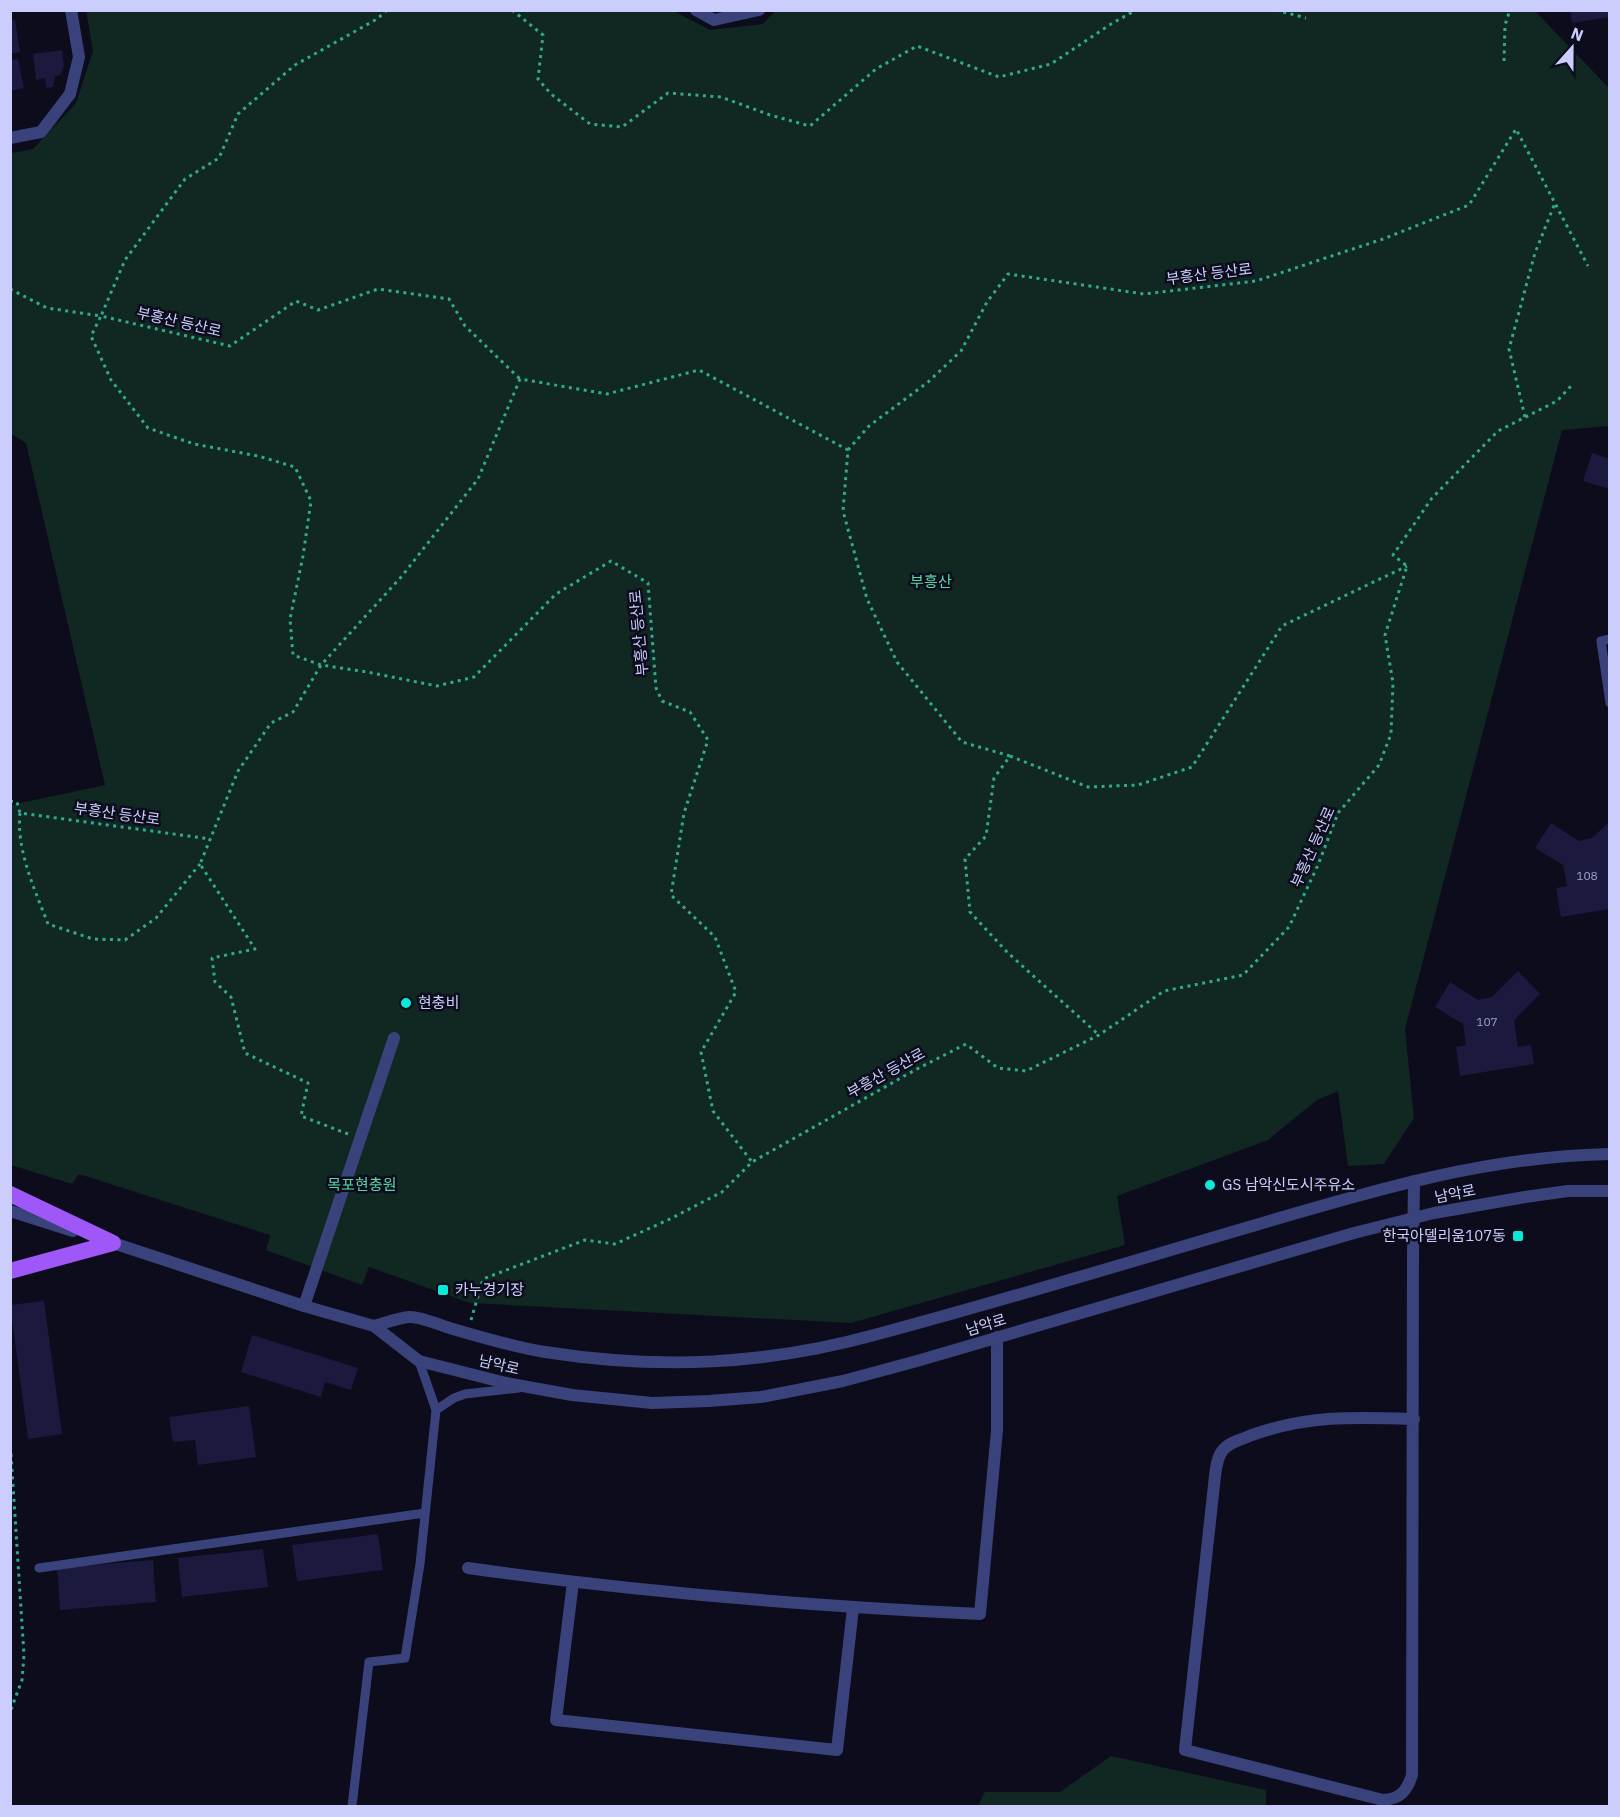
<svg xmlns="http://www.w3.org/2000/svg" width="1620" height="1817" viewBox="0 0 1620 1817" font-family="'IBM Plex Sans','Noto Sans KR',sans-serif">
<rect width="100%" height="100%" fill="#0c0c1d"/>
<path fill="#102722" d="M672,10L710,30L763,24L776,10L1537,11V13L1609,88V426L1562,430L1405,1029L1414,1118L1384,1164L1348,1166L1338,1091L1317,1100L1268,1140L1117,1196L1125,1245L851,1323L470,1303L369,1267L362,1285L266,1250L270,1235L79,1174L72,1184L11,1165V805L105,785L26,443L10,433L11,153L33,149L76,103L93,51L86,11Z
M1111,1756L1266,1790V1806H978L985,1792H1060Z"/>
<path fill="#1b193d" d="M1570,10H1610V17L1572,23Z
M15,20L20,52L10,54V21Z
M62,50L64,66L60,75L55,76L53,87L46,88L45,78L36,80L33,54Z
M18,59L24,88L10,91V60Z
M1592,453L1610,459V489L1583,481Z
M1610,821V909L1561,917L1556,888L1567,886L1563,865L1535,848L1551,823L1579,841L1592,838Z
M1518,971L1540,994L1514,1020L1518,1047L1531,1045L1534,1064L1460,1076L1456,1047L1466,1045L1463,1024L1435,1007L1450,982L1478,1000L1492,997Z
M44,1301L62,1434L28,1439L10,1305Z
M252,1335L358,1368L351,1390L325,1382L321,1397L241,1372Z
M249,1406L256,1457L198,1465L195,1440L173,1442L169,1417Z
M378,1534L383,1570L297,1581L292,1545Z
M263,1549L268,1587L182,1597L178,1558Z
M153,1560L156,1602L60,1610L57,1568Z"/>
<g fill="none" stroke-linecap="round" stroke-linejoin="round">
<path stroke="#32a98e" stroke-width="3" stroke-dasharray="3 4.5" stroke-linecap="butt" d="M387,10L377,19L295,65L238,114L219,158L185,179L125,260L101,316L230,346L296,301L318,310L378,289L449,299L465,326L520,379
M512,10L543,35L538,79L551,94L590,124L622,127L668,93L721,97L770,115L810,126L876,69L917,46L999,77L1051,64L1111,24L1136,10
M1276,10L1306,18
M1504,61L1505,25L1510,10
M10,289L47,308L101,316L91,336L111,380L148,428L194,444L258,456L295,467L311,501L303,556L290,619L293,655L321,665L367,672L437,686L474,677L556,594L611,561L648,583L656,688L662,701L690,712L708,740L684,813L671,895L715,937L736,992L701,1052L713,1111L752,1162
M1525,417L1509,349L1535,253L1555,203
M848,450L869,426L928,382L961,351L987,302L1008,274L1144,294L1256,281L1383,239L1469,205L1516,129L1588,266
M1010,756L1088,787L1138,785L1192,767L1282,626L1407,566
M10,801L17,802L20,813L210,839
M20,813C16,850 35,890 48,924L93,939L125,940L156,918L200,864
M348,1134L301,1116L308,1083L245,1053L231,997L215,982L212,958L255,949L200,864L238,771L271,723L293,712L321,665L402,576L478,479L520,379L607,394L699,370L848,450L843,511L867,599L897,662L962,742L1010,756L994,778L986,836L965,859L970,912L1008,953L1099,1035
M471,1320L483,1279L585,1240L615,1244L670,1219L722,1192L752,1162L915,1070L966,1044L998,1068L1026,1071L1099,1035L1164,991L1243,975L1289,927L1318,865L1338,813L1379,765L1391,734L1393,683L1385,635L1407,566L1393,555L1432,498L1498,431L1557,401L1572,385
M10,1439L24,1655L22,1680L10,1712"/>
<path stroke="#39427a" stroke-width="9" d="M1610,639L1601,641L1610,703
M419,1361L436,1410L454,1398L465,1394L519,1388
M39,1568L425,1513
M352,1806L369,1662L405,1658L420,1564L436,1410"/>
<path stroke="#39427a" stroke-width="12" d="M304,1306L394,1038"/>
<path stroke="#39427a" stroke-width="12" d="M696,10L714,20L759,10
M10,138L41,132L70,94L79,57L71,10
M1414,1419C1356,1417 1308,1415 1252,1435C1243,1439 1229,1442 1223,1450C1217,1457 1216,1468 1215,1476L1185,1750L1383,1800C1400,1799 1407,1791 1412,1775L1413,1253L1414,1181
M468,1568C638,1592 809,1606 980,1614L997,1430V1337
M573,1582L556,1720L837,1750L853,1608"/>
<path stroke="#39427a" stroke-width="12" d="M10,1211L73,1231
M107,1241L304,1306L374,1326L419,1361L506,1383L572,1395L652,1403L709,1401L761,1397L843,1381L917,1361L1354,1233L1434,1213L1525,1197L1568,1191H1610
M374,1326C385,1323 398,1318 409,1317C420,1316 442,1326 453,1329C484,1338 514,1347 545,1352C661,1370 766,1365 878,1334C1002,1301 1126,1263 1249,1227C1367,1192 1486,1156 1610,1154"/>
<path stroke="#a057f8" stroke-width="16" d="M10,1194L113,1243
M10,1271L113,1243"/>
</g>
<g fill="#0ae9d9" stroke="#0c0c1d" stroke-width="2">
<circle cx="406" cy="1003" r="6"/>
<circle cx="1210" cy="1185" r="6"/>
<rect x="1512" y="1230" width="12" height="12" rx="3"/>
<rect x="437" y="1284" width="12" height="12" rx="3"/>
</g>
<g text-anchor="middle" stroke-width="5" stroke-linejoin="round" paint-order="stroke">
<g font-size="12" fill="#9fa1cd">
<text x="1587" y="880">108</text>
<text x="1487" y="1026">107</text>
</g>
<g font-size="15" fill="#cbcefd" stroke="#0c0c1d">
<text transform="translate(1209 274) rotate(-7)" y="5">부흥산 등산로</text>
<text transform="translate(179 322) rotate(13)" y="5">부흥산 등산로</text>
<text transform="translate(639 633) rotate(-95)" y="5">부흥산 등산로</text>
<text transform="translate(117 814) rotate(8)" y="5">부흥산 등산로</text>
<text transform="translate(1313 847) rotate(-66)" y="5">부흥산 등산로</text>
<text transform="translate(886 1073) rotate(-29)" y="5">부흥산 등산로</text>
<text transform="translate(1455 1194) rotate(-11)" y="5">남악로</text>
<text transform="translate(986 1325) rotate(-17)" y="5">남악로</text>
<text transform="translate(499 1365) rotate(13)" y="5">남악로</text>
</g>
<g font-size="15" fill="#5bd8a4" stroke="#0c0c1d">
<text x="931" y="587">부흥산</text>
<text x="362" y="1190">목포현충원</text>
</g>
<g font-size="15" fill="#cbcefd" stroke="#0c0c1d" text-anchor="start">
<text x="418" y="1008">현충비</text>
<text x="1222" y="1190">GS 남악신도시주유소</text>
<text x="1506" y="1241" text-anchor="end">한국아델리움107동</text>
<text x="455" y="1295">카누경기장</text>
</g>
</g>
<rect width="1620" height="1817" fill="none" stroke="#cbcefd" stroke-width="24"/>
<g transform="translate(1572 48) rotate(21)" stroke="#0c0c1d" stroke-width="4.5" paint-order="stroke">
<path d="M0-4.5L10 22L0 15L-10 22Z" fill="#cbcefd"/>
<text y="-9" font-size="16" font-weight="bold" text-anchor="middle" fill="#cbcefd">N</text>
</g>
</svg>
